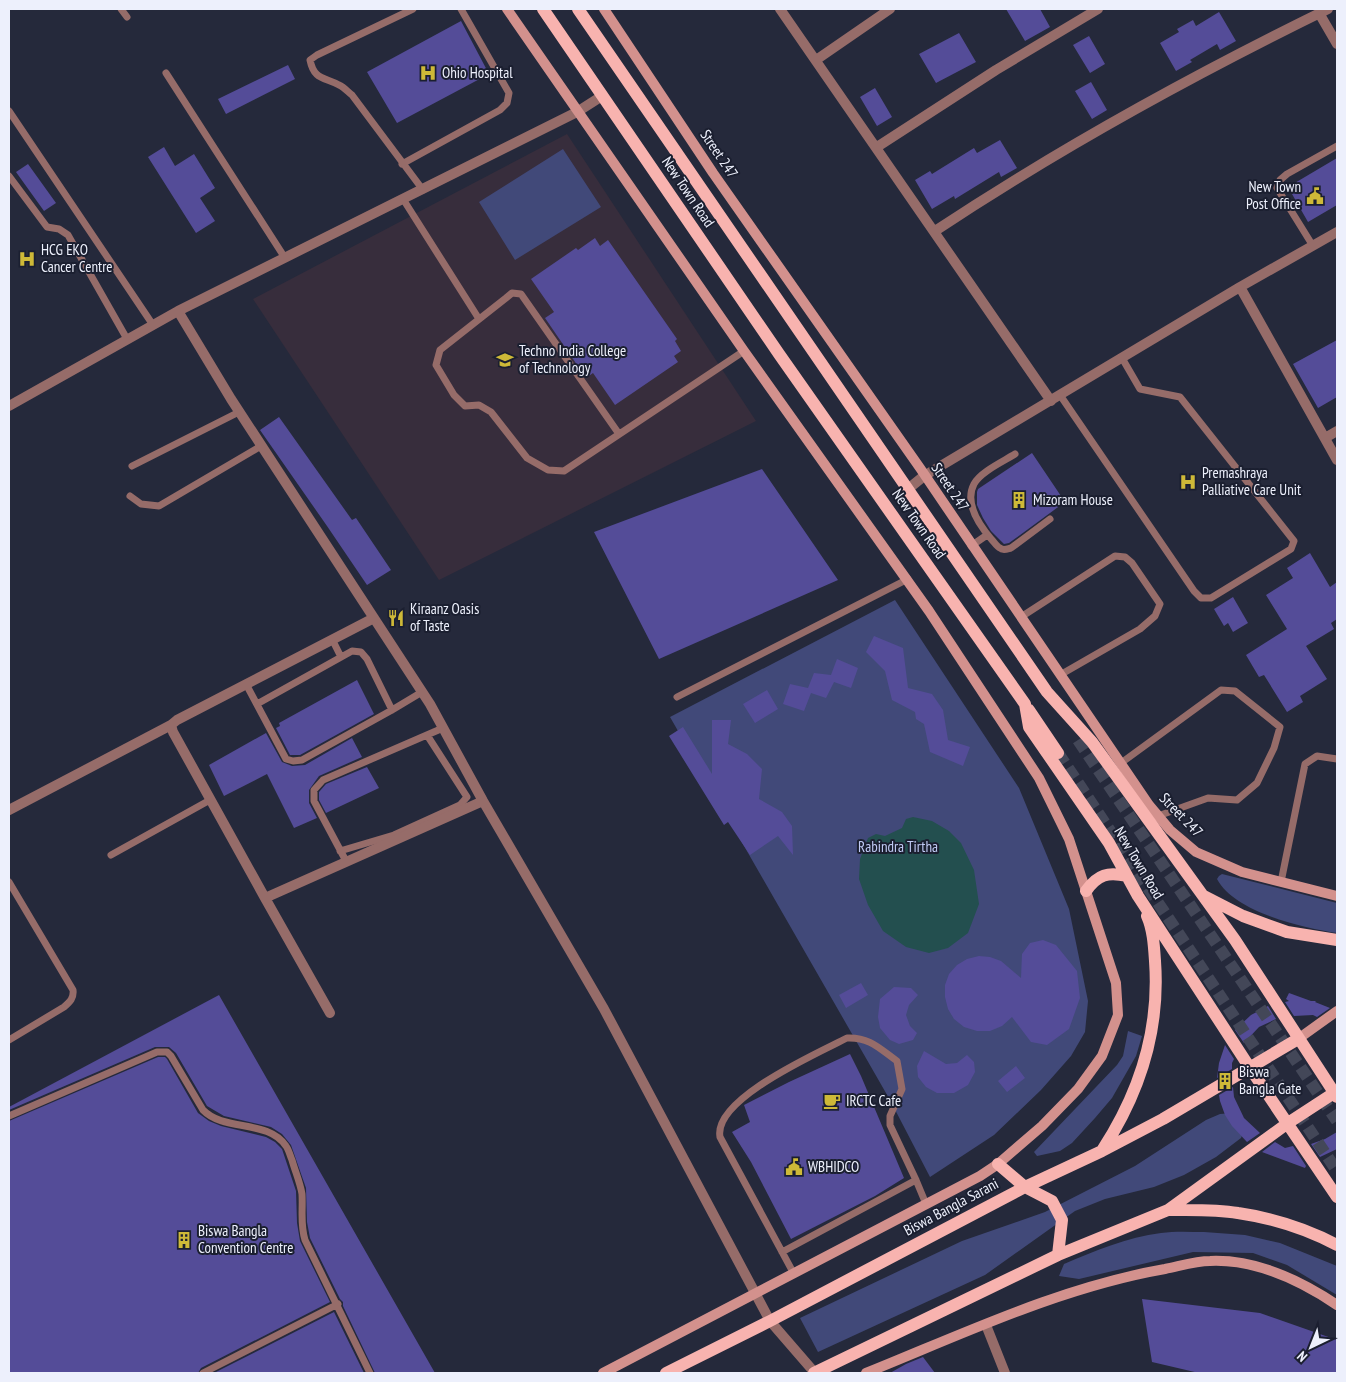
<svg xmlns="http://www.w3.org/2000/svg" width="1346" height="1382" viewBox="0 0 1346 1382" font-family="'PT Sans Narrow',sans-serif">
<rect width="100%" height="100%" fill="#25293b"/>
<path fill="#372d3c" d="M567,134L756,421L439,580L253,299Z"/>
<path fill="#414979" d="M563,149L601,207L515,260L479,202Z
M895,600L1019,788L1069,909L1088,1001L1085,1032L1071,1056L1041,1090L994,1135L930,1177L890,1100L670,717Z
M1222,874L1337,903V933C1303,928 1234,912 1217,879L1219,876Z
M1128,1031L1142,1036L1136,1056L1112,1098L1095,1118L1072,1143L1060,1151L1037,1156L1034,1152L1117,1065L1123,1056Z
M1233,1113L1243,1133L1241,1138L1216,1157L1184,1175L1154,1187L1105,1199L1075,1211L985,1275L818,1352L800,1318L962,1241L1045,1212L1135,1166L1206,1120L1220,1114Z
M1204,1232L1245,1235L1280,1243L1337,1266V1295L1287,1265L1253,1253L1193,1252L1079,1279L1059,1276L1064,1264C1095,1251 1127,1237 1161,1233C1175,1231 1190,1232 1204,1232Z"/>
<path fill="#234f4f" d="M913,817L932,821L949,831L961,843L974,870L979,904L968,933L948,948L929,953L906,947L883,931L868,905L859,879L860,859L868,838L876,834L885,836L902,828L906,819Z"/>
<path fill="#544c98" d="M1006,9H1040L1050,27L1025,41Z
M1219,12L1236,41L1220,50L1217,44L1190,60L1192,62L1176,71L1160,43L1179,32L1177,29L1193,20L1196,26Z
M461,21L489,74L397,123L367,72Z
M959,33L976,62L936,83L919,54Z
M1089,36L1105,64L1090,73L1073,45Z
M288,65L295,79L226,114L218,99Z
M1091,82L1107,110L1092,119L1075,91Z
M875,88L892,117L877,126L860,97Z
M1000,140L1017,168L1001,177L999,172L955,199L954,196L932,209L915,180L930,171L932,174L974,148L977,153Z
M164,147L175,166L194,154L215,188L200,198L215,221L196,233L148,157Z
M1337,158V205L1308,222L1288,187Z
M28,164L56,203L44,211L16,172Z
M595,238L600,246L608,240L677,339L675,341L681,351L674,356L678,362L615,405L593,373L586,378L545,318L554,312L531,279L576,248L578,250Z
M1337,340V397L1318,408L1293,364Z
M279,417L352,520L356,518L391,570L367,585L327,526L260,430Z
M1032,453L1065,502L1009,543L1004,544L991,531L983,518L977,505V492L978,489Z
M762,469L838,580L659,659L594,532Z
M1310,553L1330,587L1337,582V619L1331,623L1334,629L1306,646L1327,679L1300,696L1303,702L1287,712L1264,675L1259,677L1246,655L1287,629L1266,595L1293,578L1287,568Z
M1233,597L1248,623L1233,632L1228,623L1224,626L1214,609Z
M874,636L903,648L908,688L932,694L943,710L948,740L970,747L963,766L930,752L924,724L916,719L915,712L892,700L885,671L866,652Z
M837,659L858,668L851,688L834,682L826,698L811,693L804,711L783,704L790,684L808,688L814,673L831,675Z
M357,680L374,714L300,755H290L276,728L280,726L279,723Z
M767,690L778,709L755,723L743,704Z
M712,720H731L728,744L747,754L762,769L759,799L782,812L792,826L793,855L778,836L750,855L728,822L724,825L669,736L683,727L712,774Z
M266,733L282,762L292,766L305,765L352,738L362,757L319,776L309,790V803L317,818L294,828L267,774L224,796L209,765Z
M367,767L379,788L326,813L319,800V792L326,784Z
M1043,940L1056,945L1077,971L1080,998L1069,1029L1047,1045L1031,1042L1012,1017L1002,1026L990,1031H977L964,1027L954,1019L948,1009L945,997V985L949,974L957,965L967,959L979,956L990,957L1001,961L1021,978L1022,954L1030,943Z
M861,983L868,995L846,1008L839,995Z
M894,987L911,988L918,995L909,1005L906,1015L910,1026L917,1033L913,1040L899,1044L890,1040L880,1028L878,1017L880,999Z
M1289,993L1311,1001H1316L1315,1002L1330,1008L1317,1017L1313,1015L1294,1016L1285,1002L1289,1001L1286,999Z
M219,995L435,1373H375L343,1306V1302L340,1299L310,1238L307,1222L306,1188L291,1145L282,1134L271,1127L224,1116L207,1106L176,1053L169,1047H155L9,1110V1107Z
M1268,1006L1276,1019L1259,1027L1244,1043L1235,1030L1251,1015Z
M1225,1045L1234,1059L1232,1063V1069L1217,1078L1219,1063Z
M924,1051L946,1064L957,1063L967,1055L974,1062L975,1072L968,1085L954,1093H937L926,1087L918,1077L917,1066Z
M850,1054L861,1076L904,1178L875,1196L791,1239L751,1162L732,1132L750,1122L744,1105L789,1082Z
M158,1057H165L167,1059L198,1113L209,1121L221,1126L266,1137L275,1142L282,1149L296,1191L297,1223L300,1241L330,1302L201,1368L198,1373H9V1121Z
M1016,1066L1025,1078L1007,1092L998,1081Z
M1233,1087L1234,1097L1244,1118L1260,1133L1247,1142L1232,1126L1225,1115L1220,1101L1219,1095Z
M1337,1132V1149L1320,1157L1311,1144L1325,1139Z
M1275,1142L1285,1148L1293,1146L1306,1166L1305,1168L1262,1152Z
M1142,1299L1260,1313L1337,1340V1373H1199L1152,1362Z
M334,1312L364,1373H214Z
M923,1357L935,1373H890L906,1364Z"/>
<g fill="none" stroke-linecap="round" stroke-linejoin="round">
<path stroke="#434758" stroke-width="12" stroke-dasharray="12 6" stroke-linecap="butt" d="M1078,740L1337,1121
M1058,753L1337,1171"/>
<path stroke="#966c69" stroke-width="7" d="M121,9L127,17
M413,9L317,55L310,60C314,80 324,77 339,85C344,87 348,92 352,95L423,190
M166,73L285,258
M9,111L153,325
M402,164L500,110L507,103L509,93L461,9
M9,176L47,227L59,229L68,235L127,339
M403,199L479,319
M1313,246L1277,188L1280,180L1287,174L1337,146
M1060,395L1194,591L1201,598H1211L1291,549L1294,541L1180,397L1140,389L1122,358
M619,434L521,294L512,293L506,298L440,350L436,365L454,395L465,406L479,405L491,412L527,458L548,470L564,471L744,351
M1015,454C1004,461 980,472 974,484C964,503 979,525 992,540C994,542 997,547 1000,548C1003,551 1007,549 1011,548L1050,519
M132,466L239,412
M130,496L141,504L159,506L261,446
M971,546L987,535
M1021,617L1115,556L1125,557L1132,563L1160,604L1155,616L1140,629L1060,675
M332,639L341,657
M246,684L286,759L293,761L302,760L392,710L422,692
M677,697L908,579
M257,704L352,651L361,652L367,659L392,710
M1121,763L1221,690L1235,691L1280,727L1274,748L1257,783L1237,800L1208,798L1158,816
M340,851L394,835L460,805L467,797L427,735
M111,855L210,800
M346,861L314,801V790L323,780L443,728
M9,882L73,990C74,998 70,1002 64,1007L9,1040
M1281,882L1305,764L1317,756L1337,759
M9,1116L157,1052H167L171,1056L203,1110C224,1132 268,1119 286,1146C289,1150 290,1156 292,1160C295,1171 300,1182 302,1194C303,1210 300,1224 305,1240L370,1373
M782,1252L916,1180
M794,1274L720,1137C713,1099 818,1053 847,1038C870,1037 880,1049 897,1061L902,1089L890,1116V1125L916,1180L926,1204
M203,1373L338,1304"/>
<path stroke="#966c69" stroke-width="10" d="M780,9L1051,401
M1319,13L1337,44
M816,60L890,9
M877,147L996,70L1098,9
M935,231C1060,148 1193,75 1328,9
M1240,287L1337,460
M178,311L231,399L430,704L483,801L604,1009L770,1321L815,1373
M9,406L178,311L577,112L602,96
M1325,438L1337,431
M908,489L924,476L1240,287L1337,232
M374,618L177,720L171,725L173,732L265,898L483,801
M9,810L171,725
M265,898L330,1013
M986,1325L1005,1373"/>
<path stroke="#d3918d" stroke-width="10" d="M507,9L744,351L929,611L1039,778L1069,839L1116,983L1118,1015L1102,1056L1078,1089L1042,1126L998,1164L980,1176L603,1373
M604,9L713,173L920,468L1149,805L1170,830L1196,852L1242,872L1337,896
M1298,1039L1337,1011
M866,1373C963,1334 1061,1287 1165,1269C1180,1266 1196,1261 1210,1261C1256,1259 1300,1280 1337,1305"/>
<path stroke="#f8b3af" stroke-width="12" d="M543,9L779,354L1025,704L1029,727L1109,843L1138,896L1250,1068L1337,1197
M578,9L1047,692L1092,742L1235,940L1337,1097
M1029,710L1058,753
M1086,891C1098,874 1108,872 1127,876
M1204,896L1243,916L1287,932L1337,940
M1103,1149C1140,1092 1160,1029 1155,961C1154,946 1153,929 1147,916
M998,1164L1025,1187L1052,1201L1062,1220L1058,1255
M1168,1210C1191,1210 1215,1209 1238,1213C1272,1218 1307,1229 1337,1245
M666,1373L770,1321L1025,1187L1102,1151L1163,1119L1298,1039
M814,1373L1058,1255L1168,1210L1288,1123L1334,1093"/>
</g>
<defs>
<g id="hospital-bare" transform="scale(1.35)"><path d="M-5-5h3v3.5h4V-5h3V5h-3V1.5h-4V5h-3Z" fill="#ceb938" stroke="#1b1f30" stroke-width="2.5" paint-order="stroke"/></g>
<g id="civic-bare" transform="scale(1.35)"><path d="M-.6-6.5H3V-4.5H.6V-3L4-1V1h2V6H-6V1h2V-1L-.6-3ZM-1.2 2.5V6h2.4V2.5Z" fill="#ceb938" stroke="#1b1f30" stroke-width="2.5" paint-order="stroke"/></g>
<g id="university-bare" transform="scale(1.35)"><path d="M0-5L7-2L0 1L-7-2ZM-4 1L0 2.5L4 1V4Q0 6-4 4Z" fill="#ceb938" stroke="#1b1f30" stroke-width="2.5" paint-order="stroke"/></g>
<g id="building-bare" transform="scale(1.35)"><path d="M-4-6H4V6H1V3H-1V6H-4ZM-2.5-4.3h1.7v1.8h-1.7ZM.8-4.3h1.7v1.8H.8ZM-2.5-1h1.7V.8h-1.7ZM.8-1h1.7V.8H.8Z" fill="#ceb938" stroke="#1b1f30" stroke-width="2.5" paint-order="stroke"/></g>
<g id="restaurant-bare" transform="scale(1.35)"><path d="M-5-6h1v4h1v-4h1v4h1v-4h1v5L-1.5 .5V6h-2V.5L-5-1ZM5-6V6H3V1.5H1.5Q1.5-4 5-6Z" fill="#ceb938" stroke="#1b1f30" stroke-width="2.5" paint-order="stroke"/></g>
<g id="cafe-bare" transform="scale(1.35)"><path d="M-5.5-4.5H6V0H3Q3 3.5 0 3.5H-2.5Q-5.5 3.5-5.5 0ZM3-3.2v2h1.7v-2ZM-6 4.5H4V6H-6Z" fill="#ceb938" stroke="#1b1f30" stroke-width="2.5" paint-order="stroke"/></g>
</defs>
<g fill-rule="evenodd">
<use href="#hospital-bare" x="428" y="73"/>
<use href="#civic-bare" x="1315" y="196"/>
<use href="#hospital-bare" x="27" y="259"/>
<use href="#university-bare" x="505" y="360"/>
<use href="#hospital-bare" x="1188" y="482"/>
<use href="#building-bare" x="1019" y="500"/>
<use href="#restaurant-bare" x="396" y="618"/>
<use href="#building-bare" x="1225" y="1081"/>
<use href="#cafe-bare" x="832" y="1101"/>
<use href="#civic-bare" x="794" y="1167"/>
<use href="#building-bare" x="184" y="1240"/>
</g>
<g text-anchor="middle" stroke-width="4" stroke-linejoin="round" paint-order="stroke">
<g font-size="15" fill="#edf0fc" stroke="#1b1f30" text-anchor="start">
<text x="442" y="78">Ohio Hospital</text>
<text x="1301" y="192" text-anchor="end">New Town<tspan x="1301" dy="17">Post Office</tspan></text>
<text x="41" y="255">HCG EKO<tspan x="41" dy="17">Cancer Centre</tspan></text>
<text x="519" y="356">Techno India College<tspan x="519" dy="17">of Technology</tspan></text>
<text x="1202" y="478">Premashraya<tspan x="1202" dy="17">Palliative Care Unit</tspan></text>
<text x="1033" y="505">Mizoram House</text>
<text x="410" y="614">Kiraanz Oasis<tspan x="410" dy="17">of Taste</tspan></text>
<text x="1239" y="1077">Biswa<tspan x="1239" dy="17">Bangla Gate</tspan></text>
<text x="846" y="1106">IRCTC Cafe</text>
<text x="808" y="1172">WBHIDCO</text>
<text x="198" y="1236">Biswa Bangla<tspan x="198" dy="17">Convention Centre</tspan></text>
</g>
<g font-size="15" fill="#edf0fc" stroke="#1b1f30">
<text transform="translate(719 154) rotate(56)" y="5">Street 247</text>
<text transform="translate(688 192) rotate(56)" y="5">New Town Road</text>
<text transform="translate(950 487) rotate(56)" y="5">Street 247</text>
<text transform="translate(919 524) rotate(55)" y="5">New Town Road</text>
<text transform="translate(1181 815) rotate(46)" y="5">Street 247</text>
<text transform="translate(1139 863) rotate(59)" y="5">New Town Road</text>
<text transform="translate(951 1207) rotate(-28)" y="5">Biswa Bangla Sarani</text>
</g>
<g font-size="15" fill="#c0caf4" stroke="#1b1f30">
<text x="898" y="852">Rabindra Tirtha</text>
</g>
</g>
<rect width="1346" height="1382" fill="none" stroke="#edf0fc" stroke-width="20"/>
<g transform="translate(1311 1347) rotate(223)" stroke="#1b1f30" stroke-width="4" paint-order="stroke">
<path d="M0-4L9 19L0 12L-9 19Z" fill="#edf0fc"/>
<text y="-8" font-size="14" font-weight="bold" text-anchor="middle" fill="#edf0fc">N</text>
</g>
</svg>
